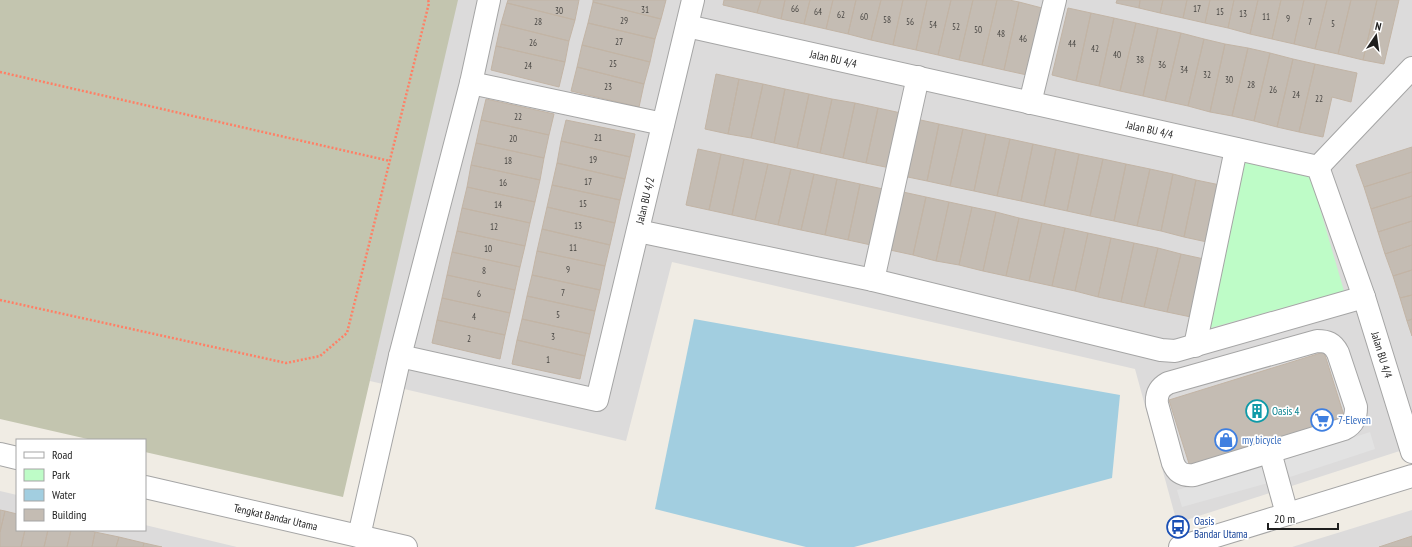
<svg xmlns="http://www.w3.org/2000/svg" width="1412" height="547" viewBox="0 0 1412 547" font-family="'PT Sans Narrow',sans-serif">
<rect width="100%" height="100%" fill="#f0ece4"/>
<path fill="#dcdbdb" d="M452,0H1412V447L1177,523L1135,369L672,262L626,441L370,381Z
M0,491L17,495V530H145V525L237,547H0Z
M1412,510V547H1292Z"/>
<path fill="#c3c5af" d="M0,0H458L343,497L145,452V440H92L0,419Z"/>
<path fill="#befcc7" d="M1241,158L1309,171L1344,291L1203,330Z"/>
<path fill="#e2e2e2" d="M1370,432L1375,449L1290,477L1284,460Z
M1264,466L1268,483L1182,507L1177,490Z"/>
<path fill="#a2cee0" d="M694,319L1120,395L1112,478L854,547H806L655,509Z"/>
<path fill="#c4bcb3" stroke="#c2b4a5" d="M508,0H579L575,20L507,3Z
M593,0H666L661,19L593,2Z
M724,0H761L757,13L723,5Z
M761,0H785L781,19L757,13Z
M785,0H810L804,24L781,19Z
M810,0H833L826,29L804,24Z
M833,0H856L848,34L826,29Z
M856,0H881L871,40L848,34Z
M881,0H903L893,45L871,40Z
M903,0H927L916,50L893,45Z
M927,0H951L938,55L916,50Z
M951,0H973L959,60L938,55Z
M973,0H997L982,65L959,60Z
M997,0H1009L1019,2L1004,70L982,65Z
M1117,0H1140L1139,8L1116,3Z
M1140,0H1163L1160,13L1139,8Z
M1163,0H1187L1183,18L1160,13Z
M1187,0H1210L1205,23L1183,18Z
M1210,0H1234L1228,28L1205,23Z
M1234,0H1258L1250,34L1228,28Z
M1258,0H1281L1272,39L1250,34Z
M1281,0H1304L1294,44L1272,39Z
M1304,0H1327L1315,49L1294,44Z
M1327,0H1351L1338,54L1315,49Z
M1351,0H1377L1363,60L1338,54Z
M1377,0H1399L1384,64L1363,60Z
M593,2L661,19L655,39L588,23Z
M1019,2L1042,8L1027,75L1004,70Z
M507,3L575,20L569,41L501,24Z
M1068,8L1091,13L1076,81L1052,75Z
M1091,13L1114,18L1099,86L1076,81Z
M1114,18L1136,23L1120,91L1099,86Z
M588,23L655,39L650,62L582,45Z
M1136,23L1158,28L1143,96L1120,91Z
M501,24L569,41L565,62L496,46Z
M1158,28L1181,33L1165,101L1143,96Z
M1181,33L1204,39L1188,106L1165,101Z
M1204,39L1225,44L1210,112L1188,106Z
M1225,44L1248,48L1232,116L1210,112Z
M582,45L650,62L644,84L577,67Z
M496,46L565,62L559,87L491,70Z
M1248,48L1270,53L1254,121L1232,116Z
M1270,53L1293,59L1277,127L1254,121Z
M1293,59L1315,64L1299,132L1277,127Z
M1315,64L1357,73L1351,102L1332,97L1323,137L1299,132Z
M577,67L644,84L639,107L571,91Z
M716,74L739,79L728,134L705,129Z
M739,79L763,84L751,138L728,134Z
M763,84L785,89L774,143L751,138Z
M785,89L809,94L797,148L774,143Z
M809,94L832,99L820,153L797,148Z
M486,99L554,114L549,135L481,120Z
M832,99L855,103L843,158L820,153Z
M855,103L878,108L866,163L843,158Z
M878,108L901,113L890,168L866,163Z
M916,119L939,124L927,181L903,176Z
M481,120L549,135L544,158L476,143Z
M566,120L635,134L630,157L561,141Z
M939,124L963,129L950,186L927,181Z
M963,129L986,134L974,191L950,186Z
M986,134L1010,139L997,196L974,191Z
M1010,139L1033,144L1021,201L997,196Z
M561,141L630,157L625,179L557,163Z
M476,143L544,158L540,180L471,165Z
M1033,144L1056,149L1044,206L1021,201Z
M1412,147V172L1364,187L1356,165Z
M698,149L721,154L709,210L686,205Z
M1056,149L1079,154L1067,211L1044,206Z
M721,154L744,159L732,215L709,210Z
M1079,154L1103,159L1090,216L1067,211Z
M744,159L768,164L755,220L732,215Z
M1103,159L1126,164L1114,221L1090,216Z
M557,163L625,179L620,200L552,185Z
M768,164L791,169L778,225L755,220Z
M1126,164L1150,169L1137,226L1114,221Z
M471,165L540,180L535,202L467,187Z
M791,169L814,174L801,230L778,225Z
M1150,169L1173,174L1161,231L1137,226Z
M1412,172V196L1371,209L1364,187Z
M814,174L837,179L825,235L801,230Z
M1173,174L1196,180L1184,237L1161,231Z
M837,179L860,184L848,240L825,235Z
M1196,180L1220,185L1207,242L1184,237Z
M860,184L883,189L871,245L848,240Z
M552,185L620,200L615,223L547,207Z
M467,187L535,202L530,223L462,208Z
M903,192L926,197L913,255L890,250Z
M1412,196V221L1378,232L1371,209Z
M926,197L949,202L936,261L913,255Z
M949,202L972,207L959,265L936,261Z
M547,207L615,223L610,245L542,229Z
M972,207L996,212L983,271L959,265Z
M462,208L530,223L525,246L457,231Z
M996,212L1019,218L1006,276L983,271Z
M1019,218L1042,223L1029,281L1006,276Z
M1412,221V245L1385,254L1378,232Z
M1042,223L1065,228L1052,286L1029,281Z
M1065,228L1088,233L1075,291L1052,286Z
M542,229L610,245L605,266L537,251Z
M457,231L525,246L520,267L452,252Z
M1088,233L1111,238L1098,297L1075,291Z
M1111,238L1134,243L1121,302L1098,297Z
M1134,243L1158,248L1144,307L1121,302Z
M1412,245V270L1393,276L1385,254Z
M1158,248L1181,254L1167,312L1144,307Z
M537,251L605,266L600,290L532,275Z
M452,252L520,267L515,290L447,275Z
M1181,254L1204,259L1191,317L1167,312Z
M1412,270V295L1400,298L1393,276Z
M447,275L515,290L510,313L442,298Z
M532,275L600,290L595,311L527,296Z
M1412,295V319L1407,321L1400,298Z
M527,296L595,311L590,334L522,319Z
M442,298L510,313L505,335L437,320Z
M522,319L590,334L585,356L517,340Z
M1412,319V336L1407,321Z
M437,320L505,335L500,359L432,343Z
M517,340L585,356L580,379L512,364Z
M1324,352L1346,422L1191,470L1169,400Z
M0,510L5,511L0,532Z
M5,511L17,514V530H25L21,547H0V532Z
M25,530H48L44,547H21Z
M48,530H71L67,547H44Z
M71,530H87L95,532L92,547H67Z
M95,532L119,537L116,547H92Z
M1412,536V547H1379Z
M119,537L144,543L143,547H116Z
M144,543L162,547H143Z"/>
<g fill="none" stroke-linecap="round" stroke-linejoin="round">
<g stroke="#a5a5a5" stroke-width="24">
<g id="minor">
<path id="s1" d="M687,26L1318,167L1364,297L1412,452"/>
<path d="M471,83L663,124"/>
<path d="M1030,103L1055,0"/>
<path d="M1318,167L1412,68"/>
<path d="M638,231L873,280L1161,350L1175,351L1364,297"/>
<path d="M873,280L918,77"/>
<path d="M1317,341C1327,341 1333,343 1338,353L1356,407C1356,417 1354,424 1344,429L1194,475C1183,476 1177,473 1173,463L1157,404C1156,394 1159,388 1168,383Z"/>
<path d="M1195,346L1236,149"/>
<path id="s2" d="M400,356L597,400L693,0"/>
<path d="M1270,452L1287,514"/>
<path d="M0,454L17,458"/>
<path id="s3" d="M145,487L406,547"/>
<path d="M359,536L400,356L471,83L489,0"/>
<path d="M1180,547L1412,476"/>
</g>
</g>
<path stroke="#ff7f65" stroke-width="2.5" stroke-dasharray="2 2" stroke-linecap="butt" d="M0,72L390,161
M0,300L286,363L320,356L347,333L429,3L428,0"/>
<use href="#minor" stroke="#fff" stroke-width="22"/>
</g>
<defs>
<g id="building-ring" transform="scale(1.15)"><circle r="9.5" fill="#fff" stroke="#0f9aa8" stroke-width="1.5"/><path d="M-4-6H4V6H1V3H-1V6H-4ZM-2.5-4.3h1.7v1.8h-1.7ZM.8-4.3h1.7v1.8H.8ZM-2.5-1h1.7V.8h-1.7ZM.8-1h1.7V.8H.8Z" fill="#0f9aa8"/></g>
<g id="supermarket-ring" transform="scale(1.15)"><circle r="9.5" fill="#fff" stroke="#3f7fe0" stroke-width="1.5"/><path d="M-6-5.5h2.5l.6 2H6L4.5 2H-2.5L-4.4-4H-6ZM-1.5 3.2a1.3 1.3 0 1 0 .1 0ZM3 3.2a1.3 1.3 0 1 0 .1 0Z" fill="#3f7fe0"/></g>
<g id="shop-ring" transform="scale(1.15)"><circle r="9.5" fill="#fff" stroke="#3f7fe0" stroke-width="1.5"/><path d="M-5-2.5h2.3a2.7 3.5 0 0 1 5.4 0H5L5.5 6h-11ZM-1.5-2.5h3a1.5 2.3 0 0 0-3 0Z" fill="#3f7fe0"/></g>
<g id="bus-ring" transform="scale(1.15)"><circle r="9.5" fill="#fff" stroke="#1a4fb4" stroke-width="1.5"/><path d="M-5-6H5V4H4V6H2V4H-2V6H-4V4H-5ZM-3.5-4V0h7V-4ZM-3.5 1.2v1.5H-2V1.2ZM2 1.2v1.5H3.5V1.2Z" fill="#1a4fb4"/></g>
</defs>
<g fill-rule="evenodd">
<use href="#building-ring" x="1257" y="411"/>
<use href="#supermarket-ring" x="1322" y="420"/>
<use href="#shop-ring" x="1226" y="440"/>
<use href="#bus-ring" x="1178" y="527"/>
</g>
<g text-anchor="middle" stroke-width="3.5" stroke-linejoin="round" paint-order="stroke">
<g font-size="9" fill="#484643">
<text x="795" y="12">66</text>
<text x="1197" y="12">17</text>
<text x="645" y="13">31</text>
<text x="559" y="14">30</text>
<text x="818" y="15">64</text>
<text x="1220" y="15">15</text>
<text x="1243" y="17">13</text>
<text x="841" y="18">62</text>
<text x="864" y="20">60</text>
<text x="1266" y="20">11</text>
<text x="1288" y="22">9</text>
<text x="887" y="23">58</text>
<text x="624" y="24">29</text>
<text x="538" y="25">28</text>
<text x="910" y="25">56</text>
<text x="1310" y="25">7</text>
<text x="1333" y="27">5</text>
<text x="933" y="28">54</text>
<text x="956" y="30">52</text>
<text x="978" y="33">50</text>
<text x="1001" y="37">48</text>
<text x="1023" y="42">46</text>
<text x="619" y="45">27</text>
<text x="533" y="46">26</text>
<text x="1072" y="47">44</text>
<text x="1095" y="52">42</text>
<text x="1117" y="58">40</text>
<text x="1140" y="63">38</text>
<text x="613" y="67">25</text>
<text x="1162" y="68">36</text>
<text x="528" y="69">24</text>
<text x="1184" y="73">34</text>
<text x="1207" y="78">32</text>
<text x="1229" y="83">30</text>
<text x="1251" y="88">28</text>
<text x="608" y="90">23</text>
<text x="1273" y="93">26</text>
<text x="1296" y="98">24</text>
<text x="1319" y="102">22</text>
<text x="518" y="120">22</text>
<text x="598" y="141">21</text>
<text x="513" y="142">20</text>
<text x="593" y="163">19</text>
<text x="508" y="164">18</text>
<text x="588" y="185">17</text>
<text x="503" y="186">16</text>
<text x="583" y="207">15</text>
<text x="498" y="208">14</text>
<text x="578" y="229">13</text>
<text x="494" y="230">12</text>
<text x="573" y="251">11</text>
<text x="488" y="252">10</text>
<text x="568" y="273">9</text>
<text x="484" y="274">8</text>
<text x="563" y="296">7</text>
<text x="479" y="297">6</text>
<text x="558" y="318">5</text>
<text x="474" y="320">4</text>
<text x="553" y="340">3</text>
<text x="469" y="342">2</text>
<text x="548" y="363">1</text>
</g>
<g font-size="11" fill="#1e1e1e" stroke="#fff">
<text dy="4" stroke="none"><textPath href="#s1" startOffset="150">Jalan BU 4/4</textPath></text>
<text dy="4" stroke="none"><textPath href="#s1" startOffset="474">Jalan BU 4/4</textPath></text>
<text dy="4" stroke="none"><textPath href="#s2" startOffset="407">Jalan BU 4/2</textPath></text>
<text dy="4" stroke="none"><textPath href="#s1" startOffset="845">Jalan BU 4/4</textPath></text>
<text dy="4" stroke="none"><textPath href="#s3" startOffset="134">Tengkat Bandar Utama</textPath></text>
</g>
<g font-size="11" fill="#0d838f" stroke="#fff" text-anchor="start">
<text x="1272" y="415">Oasis 4</text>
</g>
<g font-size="11" fill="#366cbe" stroke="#fff" text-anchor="start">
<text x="1338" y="424">7-Eleven</text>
<text x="1242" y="444">my bicycle</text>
</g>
<g font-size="11" fill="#164399" stroke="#fff" text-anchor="start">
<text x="1194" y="525">Oasis<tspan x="1194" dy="13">Bandar Utama</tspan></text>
</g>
</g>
<rect x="16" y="439" width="130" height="92" fill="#ffffff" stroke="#a5a5a5"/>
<rect x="24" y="452" width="20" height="6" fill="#ffffff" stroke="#a5a5a5"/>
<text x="52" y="459" font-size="12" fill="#1e1e1e">Road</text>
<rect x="24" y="469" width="20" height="12" fill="#befcc7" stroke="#a5a5a5"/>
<text x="52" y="479" font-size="12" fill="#1e1e1e">Park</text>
<rect x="24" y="489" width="20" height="12" fill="#a2cee0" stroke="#a5a5a5"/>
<text x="52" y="499" font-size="12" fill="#1e1e1e">Water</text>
<rect x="24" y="509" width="20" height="12" fill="#c4bcb3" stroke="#a5a5a5"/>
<text x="52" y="519" font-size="12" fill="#1e1e1e">Building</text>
<g transform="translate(1376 36) rotate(13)" stroke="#ffffff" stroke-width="3" paint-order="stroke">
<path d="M0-3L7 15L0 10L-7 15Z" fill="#1e1e1e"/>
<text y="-6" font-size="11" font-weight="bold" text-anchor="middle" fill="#1e1e1e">N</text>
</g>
<path d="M1268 523v6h70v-6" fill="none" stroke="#1e1e1e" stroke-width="2"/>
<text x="1274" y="523" font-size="12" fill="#1e1e1e" stroke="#ffffff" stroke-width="3" paint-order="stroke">20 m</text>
</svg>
